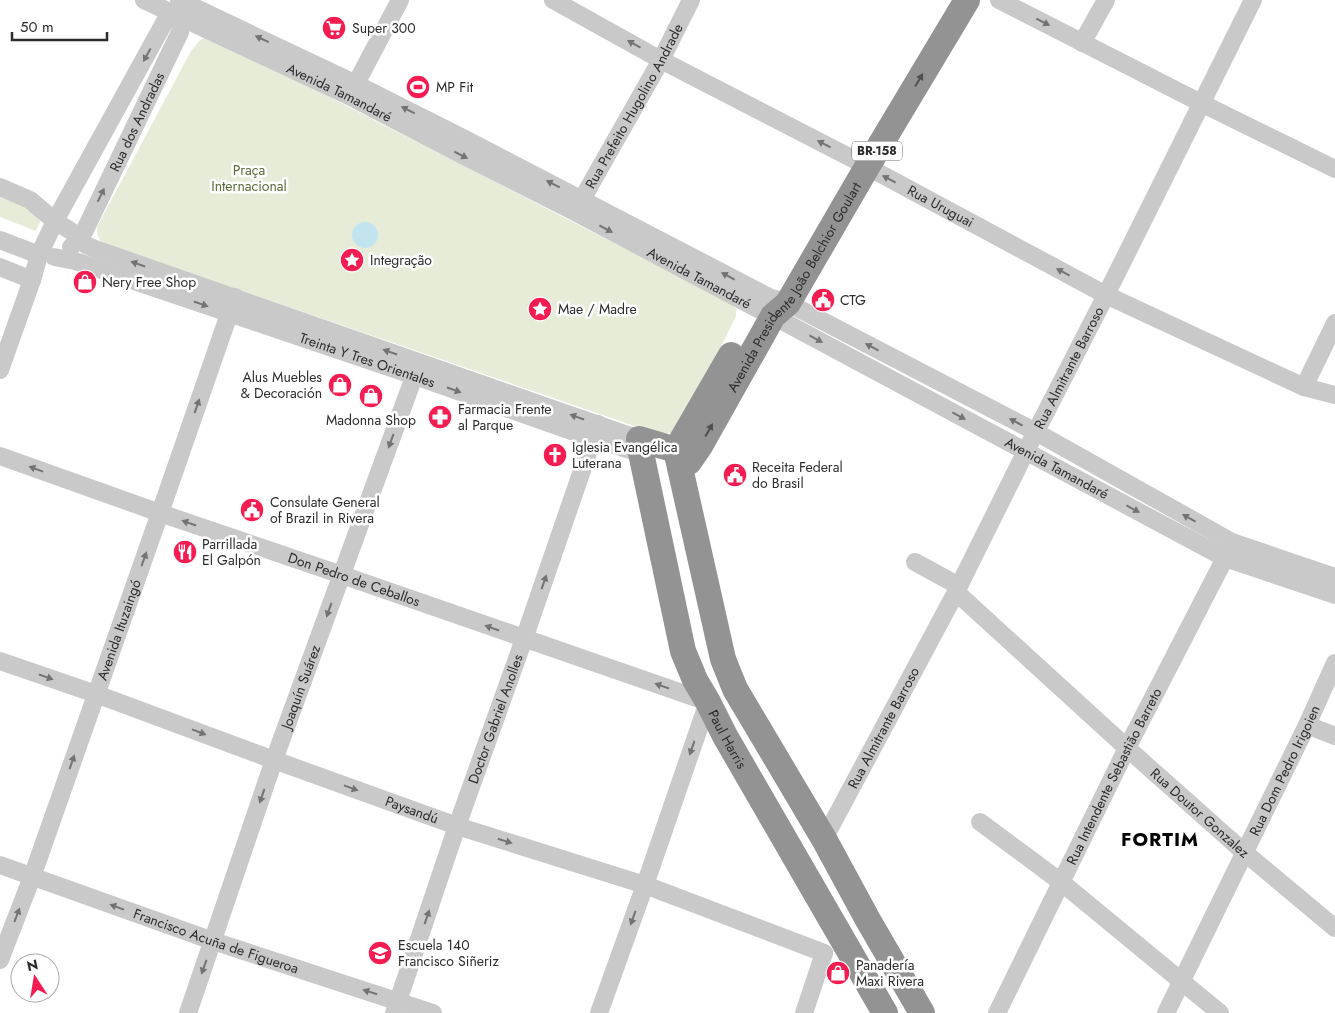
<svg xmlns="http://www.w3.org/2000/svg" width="1335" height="1013" viewBox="0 0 1335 1013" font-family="Jost,sans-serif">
<rect width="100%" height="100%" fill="#fff"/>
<path fill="#e6ecd8" d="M207,37L216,39L731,303L736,309V316L680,430C671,434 665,434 655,433L257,296L107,247C100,241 97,237 97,227L191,51L199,41Z
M0,197L43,214L36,231L0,217Z"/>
<path fill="#c1e4ee" d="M352 235a13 13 0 1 1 26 0a13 13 0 1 1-26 0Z"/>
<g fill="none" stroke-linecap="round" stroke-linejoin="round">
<g stroke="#c9c9c9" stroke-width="18">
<path id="s1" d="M144,0L349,96L460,154L575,212L758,309L773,316L1225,558L1335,595"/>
<path d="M179,0L356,84L467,140L771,298L788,303L1036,432L1232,542L1335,577"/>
<path id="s2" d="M553,0L661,60L853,159L1106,295L1304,387L1335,395"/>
<path d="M999,0L1201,103L1335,169"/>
<path d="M1082,43L1106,0"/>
<path d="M350,95L400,0"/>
<path d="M0,187L30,200L55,221L74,233L86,245L95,249L639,439"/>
<path id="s3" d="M576,210L661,60L691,0"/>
<path d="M0,240L39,255"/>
<path id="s4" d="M71,247L79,239L85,230L180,32L182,17L180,7"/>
<path id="s5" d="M54,257L75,261L415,376L594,439L641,453"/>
<path d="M0,267L32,280"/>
<path d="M0,370L32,280L39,255L55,221L170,12"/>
<path d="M1304,387L1335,323"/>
<path id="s6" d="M0,456L160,513L342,575L708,702"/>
<path d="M915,562L959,586"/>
<path id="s7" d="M956,592L1127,748L1244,852L1335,928"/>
<path id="s8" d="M0,661L96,694L274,760L457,826L645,885L824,953"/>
<path d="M1307,725L1335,736"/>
<path d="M980,822L1061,882L1220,1013"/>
<path id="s9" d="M824,839L956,592L1026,451L1106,295L1253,0"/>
<path id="s10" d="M0,865L213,941L433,1013"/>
<path id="s11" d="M0,960L32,877L160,513L235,297"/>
<path id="s12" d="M188,1013L274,760L419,363"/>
<path id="s13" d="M394,1013L457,826L524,639L598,424"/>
<path d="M599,1013L645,885L708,702"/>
<path d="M804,1013L824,953"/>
<path id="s14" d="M997,1013L1127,748L1225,558L1229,549"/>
<path id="s15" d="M1166,1013L1307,725L1335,663"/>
</g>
<g stroke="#939393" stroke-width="26">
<path id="s16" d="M676,450L639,439L641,453L683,651L695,680L708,702L725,736L885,1013"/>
<path d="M676,450L723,659L735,689L824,839L868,920L922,1013"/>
<path d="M676,450L731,355"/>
<path id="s17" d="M680,467L689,462L700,446L773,316L788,303L867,167L967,0"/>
</g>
</g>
<defs><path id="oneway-solid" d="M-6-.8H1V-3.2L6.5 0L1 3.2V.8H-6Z" transform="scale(1.25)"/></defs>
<g fill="#737373">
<use href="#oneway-solid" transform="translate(1043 22) rotate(27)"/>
<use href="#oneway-solid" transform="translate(262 39) rotate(-155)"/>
<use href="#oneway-solid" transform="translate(634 44) rotate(-151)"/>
<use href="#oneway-solid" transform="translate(147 55) rotate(119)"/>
<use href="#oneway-solid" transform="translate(408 110) rotate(-153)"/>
<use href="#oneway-solid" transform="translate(824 144) rotate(-153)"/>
<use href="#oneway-solid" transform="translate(461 155) rotate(27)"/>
<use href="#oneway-solid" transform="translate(889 179) rotate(-152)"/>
<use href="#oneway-solid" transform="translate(553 184) rotate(-153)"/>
<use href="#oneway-solid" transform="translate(101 195) rotate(-64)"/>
<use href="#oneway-solid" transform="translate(606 229) rotate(28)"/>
<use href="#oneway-solid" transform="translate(138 264) rotate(-161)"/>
<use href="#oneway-solid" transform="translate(1063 272) rotate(-152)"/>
<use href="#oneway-solid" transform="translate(728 276) rotate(-152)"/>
<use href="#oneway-solid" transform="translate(201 304) rotate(19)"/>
<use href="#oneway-solid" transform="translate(816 339) rotate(28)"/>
<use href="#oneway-solid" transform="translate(872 347) rotate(-152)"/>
<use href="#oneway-solid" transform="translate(390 352) rotate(-161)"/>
<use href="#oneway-solid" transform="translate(454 390) rotate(19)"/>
<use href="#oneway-solid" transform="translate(197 406) rotate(-71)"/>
<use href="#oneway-solid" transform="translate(959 416) rotate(28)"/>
<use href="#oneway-solid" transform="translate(577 417) rotate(-161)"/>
<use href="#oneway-solid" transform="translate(1016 422) rotate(-152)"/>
<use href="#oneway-solid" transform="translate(391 441) rotate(110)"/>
<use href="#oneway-solid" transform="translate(36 469) rotate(-160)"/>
<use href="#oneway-solid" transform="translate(1133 509) rotate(28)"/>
<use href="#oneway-solid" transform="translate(1189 518) rotate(-151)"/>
<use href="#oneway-solid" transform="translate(189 523) rotate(-161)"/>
<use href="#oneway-solid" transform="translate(144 559) rotate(-70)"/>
<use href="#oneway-solid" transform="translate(544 582) rotate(-71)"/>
<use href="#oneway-solid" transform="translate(329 610) rotate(110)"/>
<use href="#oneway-solid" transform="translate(492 628) rotate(-161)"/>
<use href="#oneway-solid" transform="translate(46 677) rotate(19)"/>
<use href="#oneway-solid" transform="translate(662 686) rotate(-161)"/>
<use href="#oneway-solid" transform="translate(199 732) rotate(21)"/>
<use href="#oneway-solid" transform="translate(692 748) rotate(109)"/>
<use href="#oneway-solid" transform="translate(72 762) rotate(-71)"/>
<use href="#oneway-solid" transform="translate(351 788) rotate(20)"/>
<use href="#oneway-solid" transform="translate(262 796) rotate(109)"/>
<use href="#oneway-solid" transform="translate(505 841) rotate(17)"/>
<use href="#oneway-solid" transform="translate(117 907) rotate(-160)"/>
<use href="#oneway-solid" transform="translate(17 915) rotate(-69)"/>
<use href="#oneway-solid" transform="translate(427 917) rotate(-71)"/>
<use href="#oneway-solid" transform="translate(633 918) rotate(110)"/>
<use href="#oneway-solid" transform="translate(204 967) rotate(110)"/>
<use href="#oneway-solid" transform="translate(370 992) rotate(-162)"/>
</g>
<g fill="#505050">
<use href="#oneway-solid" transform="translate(919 80) rotate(-59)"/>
<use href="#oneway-solid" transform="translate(709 430) rotate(-61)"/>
</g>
<defs>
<g id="supermarket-disc" transform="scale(1.25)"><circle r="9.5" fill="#f51c52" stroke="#fff"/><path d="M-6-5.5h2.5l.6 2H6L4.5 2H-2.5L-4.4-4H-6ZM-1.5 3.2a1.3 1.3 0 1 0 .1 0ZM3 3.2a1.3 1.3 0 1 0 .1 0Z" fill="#fff"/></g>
<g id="stadium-disc" transform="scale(1.25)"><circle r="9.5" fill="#f51c52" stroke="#fff"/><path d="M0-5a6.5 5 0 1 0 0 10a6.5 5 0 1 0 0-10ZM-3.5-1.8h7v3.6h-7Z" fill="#fff"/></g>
<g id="sight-disc" transform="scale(1.25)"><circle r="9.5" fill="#f51c52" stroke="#fff"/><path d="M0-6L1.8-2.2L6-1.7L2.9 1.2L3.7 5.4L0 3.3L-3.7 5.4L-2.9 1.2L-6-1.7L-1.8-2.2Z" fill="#fff"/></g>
<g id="shop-disc" transform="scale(1.25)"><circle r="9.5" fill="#f51c52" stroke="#fff"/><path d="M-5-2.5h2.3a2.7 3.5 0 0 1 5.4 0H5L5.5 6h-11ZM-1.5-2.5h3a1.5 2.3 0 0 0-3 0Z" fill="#fff"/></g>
<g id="civic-disc" transform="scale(1.25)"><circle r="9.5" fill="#f51c52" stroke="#fff"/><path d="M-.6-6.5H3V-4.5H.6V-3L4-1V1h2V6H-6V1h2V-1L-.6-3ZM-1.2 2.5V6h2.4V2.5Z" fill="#fff"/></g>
<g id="pharmacy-disc" transform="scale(1.25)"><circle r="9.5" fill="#f51c52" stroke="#fff"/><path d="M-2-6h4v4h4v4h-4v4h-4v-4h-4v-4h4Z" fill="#fff"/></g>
<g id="church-disc" transform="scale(1.25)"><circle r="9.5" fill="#f51c52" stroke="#fff"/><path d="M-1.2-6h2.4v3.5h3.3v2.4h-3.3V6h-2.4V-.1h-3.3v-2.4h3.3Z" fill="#fff"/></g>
<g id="restaurant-disc" transform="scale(1.25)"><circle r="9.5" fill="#f51c52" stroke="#fff"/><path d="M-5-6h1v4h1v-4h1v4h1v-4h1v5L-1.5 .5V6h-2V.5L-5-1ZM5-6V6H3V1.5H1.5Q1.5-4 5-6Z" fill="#fff"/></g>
<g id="school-disc" transform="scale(1.25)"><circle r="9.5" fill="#f51c52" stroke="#fff"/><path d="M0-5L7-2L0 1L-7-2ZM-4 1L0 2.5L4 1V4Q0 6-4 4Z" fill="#fff"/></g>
</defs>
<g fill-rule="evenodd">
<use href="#supermarket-disc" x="334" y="28"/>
<use href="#stadium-disc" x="418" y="87"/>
<use href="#sight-disc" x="352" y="260"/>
<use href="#shop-disc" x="85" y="282"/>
<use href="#civic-disc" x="823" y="300"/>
<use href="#sight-disc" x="540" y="309"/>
<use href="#shop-disc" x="340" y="385"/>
<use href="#shop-disc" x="371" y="396"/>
<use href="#pharmacy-disc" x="440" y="417"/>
<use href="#church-disc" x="555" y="455"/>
<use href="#civic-disc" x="735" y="475"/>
<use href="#civic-disc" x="252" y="510"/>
<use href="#restaurant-disc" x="185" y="552"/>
<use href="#school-disc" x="380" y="953"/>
<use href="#shop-disc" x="838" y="973"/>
</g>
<g text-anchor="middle" stroke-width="5" stroke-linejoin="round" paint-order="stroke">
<rect fill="#fff" stroke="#6b6b6b" stroke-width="1" x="852" y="141.5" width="50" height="19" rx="4"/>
<g font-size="12" font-weight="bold" fill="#2c2c2c">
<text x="877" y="155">BR-158</text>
</g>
<g font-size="14" fill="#2c2c2c" stroke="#fff" text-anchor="start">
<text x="352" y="33">Super 300</text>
<text x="436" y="92">MP Fit</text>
<text x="370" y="265">Integração</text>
<text x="102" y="287">Nery Free Shop</text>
<text x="840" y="305">CTG</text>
<text x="558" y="314">Mae / Madre</text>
<text x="322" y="382" text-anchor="end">Alus Muebles<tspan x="322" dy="16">&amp; Decoración</tspan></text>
<text x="458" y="414">Farmacia Frente<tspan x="458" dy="16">al Parque</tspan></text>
<text x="371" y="425" text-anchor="middle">Madonna Shop</text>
<text x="572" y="452">Iglesia Evangélica<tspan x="572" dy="16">Luterana</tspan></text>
<text x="752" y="472">Receita Federal<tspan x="752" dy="16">do Brasil</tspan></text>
<text x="270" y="507">Consulate General<tspan x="270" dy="16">of Brazil in Rivera</tspan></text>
<text x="202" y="549">Parrillada<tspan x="202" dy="16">El Galpón</tspan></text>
<text x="398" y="950">Escuela 140<tspan x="398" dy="16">Francisco Siñeriz</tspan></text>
<text x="856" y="970">Panadería<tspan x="856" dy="16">Maxi Rivera</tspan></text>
</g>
<g font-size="14" fill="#2c2c2c" stroke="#fff">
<text dy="5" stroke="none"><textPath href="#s1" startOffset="216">Avenida Tamandaré</textPath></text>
<text dy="5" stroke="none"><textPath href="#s3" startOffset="119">Rua Prefeito Hugolino Andrade</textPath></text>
<text dy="5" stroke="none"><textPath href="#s4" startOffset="142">Rua dos Andradas</textPath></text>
<text dy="5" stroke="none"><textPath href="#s2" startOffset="439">Rua Uruguai</textPath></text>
<text dy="5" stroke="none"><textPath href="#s1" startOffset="621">Avenida Tamandaré</textPath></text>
<text dy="5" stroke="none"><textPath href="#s17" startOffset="215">Avenida Presidente João Belchior Goulart</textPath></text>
<text dy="5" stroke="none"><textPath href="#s5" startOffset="330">Treinta Y Tres Orientales</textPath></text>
<text dy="5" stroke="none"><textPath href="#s9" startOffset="531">Rua Almitrante Barroso</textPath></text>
<text dy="5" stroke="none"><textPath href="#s1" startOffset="1026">Avenida Tamandaré</textPath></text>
<text dy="5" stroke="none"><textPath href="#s6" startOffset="375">Don Pedro de Ceballos</textPath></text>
<text dy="5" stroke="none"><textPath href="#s11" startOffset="351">Avenida Ituzaingó</textPath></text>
<text dy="5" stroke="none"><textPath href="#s12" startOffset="345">Joaquín Suárez</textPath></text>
<text dy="5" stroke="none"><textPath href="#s13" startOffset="311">Doctor Gabriel Anolles</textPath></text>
<text dy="5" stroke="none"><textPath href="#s9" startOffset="126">Rua Almitrante Barroso</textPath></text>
<text dy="5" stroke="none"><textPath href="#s16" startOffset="354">Paul Harris</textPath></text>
<text dy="5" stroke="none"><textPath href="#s15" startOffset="270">Rua Dom Pedro Irigoien</textPath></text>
<text dy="5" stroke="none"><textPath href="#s14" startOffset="264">Rua Intendente Sebastião Barreto</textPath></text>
<text dy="5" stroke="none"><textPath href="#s8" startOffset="438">Paysandú</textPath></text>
<text dy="5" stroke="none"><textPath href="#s7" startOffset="329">Rua Doutor Gonzalez</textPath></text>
<text dy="5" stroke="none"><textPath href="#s10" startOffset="229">Francisco Acuña de Figueroa</textPath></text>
</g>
<g font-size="14" fill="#586b36" stroke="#fff">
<text x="249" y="175">Praça<tspan x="249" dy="16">Internacional</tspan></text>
</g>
<g font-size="19" font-weight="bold" letter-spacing="1" fill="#000" stroke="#fff">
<text x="1160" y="846">FORTIM</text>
</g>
</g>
<g transform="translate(35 978) rotate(348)"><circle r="24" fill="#ffffff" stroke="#ababab"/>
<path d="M0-4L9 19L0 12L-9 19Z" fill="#f51c52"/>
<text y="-8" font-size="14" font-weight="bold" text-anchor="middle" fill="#2c2c2c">N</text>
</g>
<path d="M12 32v8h95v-8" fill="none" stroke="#2c2c2c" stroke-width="2.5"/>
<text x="20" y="32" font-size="15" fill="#2c2c2c" stroke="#ffffff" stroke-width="4" paint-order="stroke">50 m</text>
</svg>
